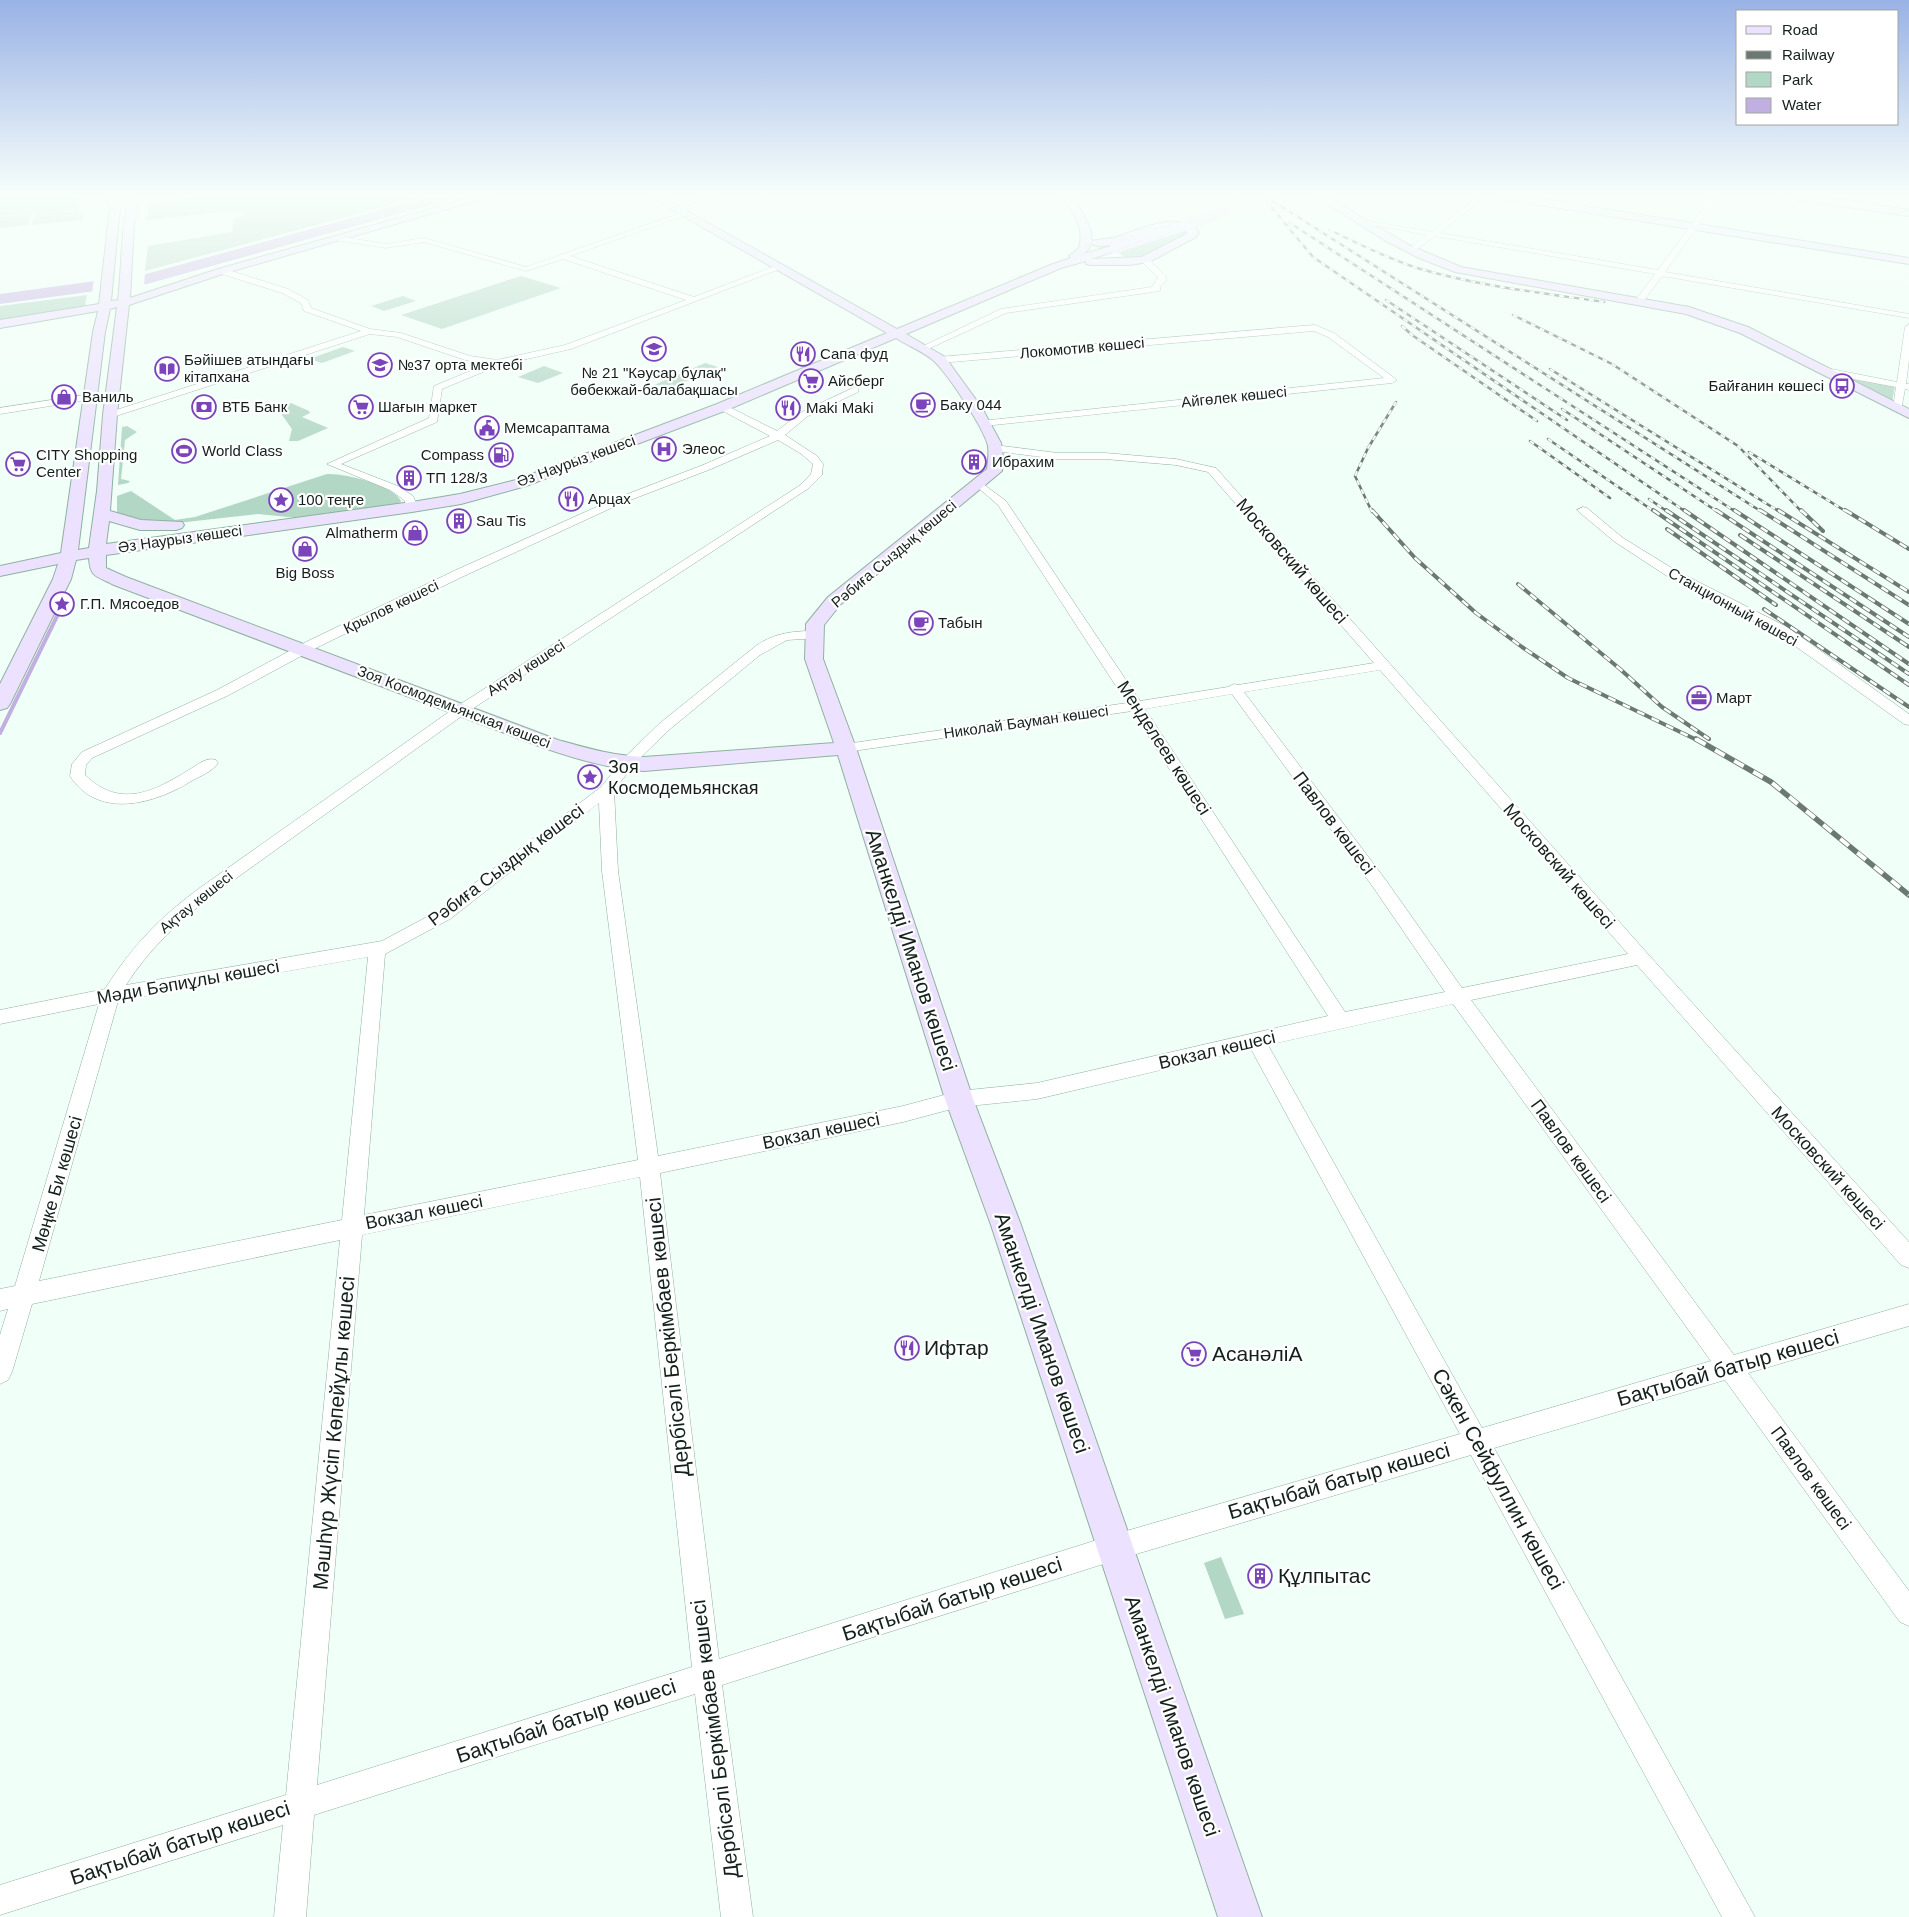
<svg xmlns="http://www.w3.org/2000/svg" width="1909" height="1917" viewBox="0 0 1909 1917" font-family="Helvetica,sans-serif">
<rect width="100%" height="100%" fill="#f0fff7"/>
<path fill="#b2d7c4" d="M0,197H76L79,210L0,216Z
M205,197H420L145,271L148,246L232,232L234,218L243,216L242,212L231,211L146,220L149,203Z
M78,211L85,213L82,220L31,225L36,214Z
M33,214L27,225L0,228V217Z
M1173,227L1188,233C1173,242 1133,270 1118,252Z
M521,276L561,288L442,329L401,315Z
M87,295L85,306L0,321V306Z
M403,296L416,301L384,311L371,306Z
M343,347L355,351L322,363L309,359Z
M705,363L718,367L673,387L654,385Z
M544,366L563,373L538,383L518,377Z
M1839,375L1895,386L1892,402Z
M291,403L309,411L310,413L302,417L328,428L298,441H289L292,429L277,408Z
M127,426L137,432L125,440L121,479L130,481L128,483L118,485L122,427Z
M327,474C345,473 393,485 401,501L400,504L298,518L258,514L177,523L153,524L117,514V496L131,491L175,520L195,517Z
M1221,1557L1244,1614L1225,1619L1204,1563Z"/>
<path fill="#c2afe1" d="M428,197H460L147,284L0,304V294L146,274Z"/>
<path fill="#f0fff7" d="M145,272L144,287L92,294L94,278Z"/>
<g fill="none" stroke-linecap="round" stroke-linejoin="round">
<path stroke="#c2afe1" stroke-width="4" d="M0,733L60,610"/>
<g stroke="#8eb29f" stroke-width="1">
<path id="street" d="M709,197H720L680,212L675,211Z
M1477,197H1485L1439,233L1658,270L1712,197H1719L1665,272L1909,314V318L1662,276L1642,303H1639L1635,301L1655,274L1435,236L1411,253L1407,251L1408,249L1427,235L1355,221L1358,219L1432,232Z
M684,212L687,214L686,215L570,256L694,297L778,265L785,267L571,349L500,365L442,389L437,422L341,464L398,486L413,496L418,507L416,509H408L404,500L390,490L327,464L429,418L434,386L487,364L465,360L397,337L370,334L113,417H107L105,415L107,413L361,331L304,311L301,303L282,293L219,273V269H225L288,289L308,300L311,308L370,329L401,333L470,356L497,360L565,345L686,300L563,259L526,271L424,242L386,248L337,240V236L386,244L424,238L526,267Z
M1142,258H1148L1166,277V281L1160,287V291L1006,313L926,350L919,348L1001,309L1152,287L1158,277L1142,262Z
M1909,324V360L1906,384H1909V390L1905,389L1901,410H1895L1893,408L1896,387L1826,374L1821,371L1826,368L1897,382L1905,327Z
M1315,325L1334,333L1397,380L1392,383L984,426L979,423L981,421L1384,378L1328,337L1314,331L940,363L936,360L940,357Z
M855,387L858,388V392L808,416L785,435L817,456L823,464L822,475L809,488L466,713L213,895C179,921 149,949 126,985L382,941L438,911L601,787L628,754L660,723L757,645C775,633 793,631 814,631L819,632L820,635L819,638L787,640L760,655L670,729L638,760L614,790L618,871L658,1156L903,1106L959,1091L1037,1083L1328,1016L1132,711L846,752L841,751L839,748L841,745L846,744L1127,703L998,505L974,484L979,481L1006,501L1140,701L1228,687L1234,684L1238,685L1374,663L1208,472L1176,465L1105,459H1057L1027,467L996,466L992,465L991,463L992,461H1027L1042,457L995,451L990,448L995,445L1058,453H1105L1176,459L1216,468L1647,953L1909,1242V1268L1901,1265L1637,965L1471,1000L1734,1355L1909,1304V1326L1748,1373L1909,1591V1626L1900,1622L1725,1380L1494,1448L1755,1917H1722L1471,1455L1116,1560L722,1685L753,1917H721L695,1694L314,1815L306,1917H274L283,1825L0,1915V1885L286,1795L340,1240L32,1304L12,1372L8,1380L0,1384V1335L8,1309L0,1311V1289L15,1286L99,1004L0,1024V1010L105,989C133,945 159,918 201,887L456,707L799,486L811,474L813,464L800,453L778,440L711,469L620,504L464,576L318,647L227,696L92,758L86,765L85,775C121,810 155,791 192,768C200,763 207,757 216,760L218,763C213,771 201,776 193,780C157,803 99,821 70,776L72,764L82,752L217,690L308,641L456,570L612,500L703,465L770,436L719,409V405H725L777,431L802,412ZM1380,670L1628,954L1462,988L1385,879L1244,692ZM1232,694L1373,887L1445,992L1345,1012L1145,709ZM599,803L602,871L638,1160L364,1215L385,954L450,919ZM368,957L342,1220L39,1281L118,1001ZM1453,1004L1711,1361L1482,1428L1268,1045ZM1251,1049L1460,1434L1116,1534L719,1659L660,1173L903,1122L959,1107L1037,1099ZM640,1177L692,1667L317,1785L362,1235Z
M91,394L96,397L94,399L0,414V408Z
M1583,507L1587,508L1623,538L1675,570L1787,627L1909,714V725L1904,724L1777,633L1667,576L1615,542L1579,512L1577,510Z"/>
</g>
<g stroke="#8eb29f" stroke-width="2">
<path id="secondary" d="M105,197H115L120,207L111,301L118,300C121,275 121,249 124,224C126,212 128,211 124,197H134L138,210L134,223L130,298L218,269L473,197H489L226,273L129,305L117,415L110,511L141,520L182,522L184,525L182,528L176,530H140L109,521L106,544L412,502L460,494L516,480L717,404L887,333L650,197H662L897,329L1053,264L1071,258L1069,256L1079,248C1085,227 1073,214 1063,197H1072C1082,212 1104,240 1083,254L1115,245L1120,248L1119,250L1091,259L1142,257L1188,233C1161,216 1107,258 1091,243L1092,241C1100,239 1108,239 1116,237C1140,230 1178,209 1199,232L1196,237L1149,262L1129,265H1090L1086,264V261L1061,268L906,334L945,357L982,408L1001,443L1003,457L1002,471L840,605L824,625L823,659L856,748L973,1099L1021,1225L1262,1917H1218L991,1225L945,1099L838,755L644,771C609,769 577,759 544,748L114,585C97,576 90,578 89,558L76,560L71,579L10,704L7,708L0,710V684L53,579L58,564L0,576V566L61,553L93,332L98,311L0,328V320L99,304L110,207ZM117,307L103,415L97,491L89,548L78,550L105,332L110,309ZM896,338C908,346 925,352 935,362C949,376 984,428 988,446C989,454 988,462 987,469L828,597L806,624L805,659L834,743L644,757C614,756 587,748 558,740L126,577L106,568V555L412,512L461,504L526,486L727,410Z
M1316,197H1327L1409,245L1461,267L1689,307L1748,327L1909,409V418L1740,333L1686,314L1455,272L1419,258L1384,240Z
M1504,197H1529L1909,258V264L1508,200Z
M1794,197H1821L1909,210V216L1798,200Z"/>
</g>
<use href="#street" fill="#fff" fill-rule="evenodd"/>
<use href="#secondary" fill="#ece1fe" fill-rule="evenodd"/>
<g stroke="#6b7972" stroke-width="2.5">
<path id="rail-far2" d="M1268,198L1762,512
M1268,203L1313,257L1686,512
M1290,223L1736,512
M1330,230C1358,244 1387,258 1417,268C1478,286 1542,293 1604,302
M1386,300L1567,420
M1513,315L1612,364L1738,446L1802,512
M1402,326L1412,335L1537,421
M1550,369L1780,512
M1562,409L1718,512
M1548,439L1655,512
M1530,441L1610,498
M1749,452L1847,512
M1649,499L1668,512
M1372,512L1355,476L1368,448L1396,402"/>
</g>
<g stroke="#6b7972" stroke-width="4">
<path id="rail-far1" d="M1372,510L1415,558L1476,613L1522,647L1568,678L1699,741
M1653,510L1909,685
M1666,510L1909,674
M1684,510L1909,664
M1716,510L1909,637
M1734,510L1909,624
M1760,510L1909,605
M1778,510L1909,592
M1801,510L1823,531
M1845,510L1909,549
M1667,529L1776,605
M1740,535L1909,647
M1518,584L1620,669L1662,707L1709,739
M1764,609L1909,707"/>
</g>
<g stroke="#6b7972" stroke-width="5.5">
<path id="rail" d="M1696,739L1771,782L1909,895"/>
</g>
<use href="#rail-far2" stroke="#fff" stroke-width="2" stroke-dasharray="5" stroke-linecap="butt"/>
<use href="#rail-far1" stroke="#fff" stroke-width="2.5" stroke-dasharray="8" stroke-linecap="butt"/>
<use href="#rail" stroke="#fff" stroke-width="4" stroke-dasharray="11" stroke-linecap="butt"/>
<g stroke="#8eb29f" stroke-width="11" stroke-linecap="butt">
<path id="secondary-bridge" d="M1115,248L1207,218L1250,197"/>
</g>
<use href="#secondary-bridge" stroke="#ece1fe" stroke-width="11"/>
</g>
<linearGradient id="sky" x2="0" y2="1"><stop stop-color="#99b2e5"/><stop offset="0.42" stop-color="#f8fffb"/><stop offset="1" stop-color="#f8fffb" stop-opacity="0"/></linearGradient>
<rect width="1909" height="466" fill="url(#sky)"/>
<defs>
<g id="school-ring" transform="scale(1.25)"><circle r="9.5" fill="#fff" stroke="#7b44bb" stroke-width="1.5"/><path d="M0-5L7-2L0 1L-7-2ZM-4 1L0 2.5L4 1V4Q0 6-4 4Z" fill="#7b44bb"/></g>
<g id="restaurant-ring" transform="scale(1.25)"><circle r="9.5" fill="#fff" stroke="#7b44bb" stroke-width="1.5"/><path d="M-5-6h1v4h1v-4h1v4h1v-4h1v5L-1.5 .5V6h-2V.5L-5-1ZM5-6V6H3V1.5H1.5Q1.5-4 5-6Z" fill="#7b44bb"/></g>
<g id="library-ring" transform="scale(1.25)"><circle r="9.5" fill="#fff" stroke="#7b44bb" stroke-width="1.5"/><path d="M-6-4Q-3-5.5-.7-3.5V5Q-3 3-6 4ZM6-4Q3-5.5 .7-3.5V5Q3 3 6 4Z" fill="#7b44bb"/></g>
<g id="supermarket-ring" transform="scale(1.25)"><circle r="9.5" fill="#fff" stroke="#7b44bb" stroke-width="1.5"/><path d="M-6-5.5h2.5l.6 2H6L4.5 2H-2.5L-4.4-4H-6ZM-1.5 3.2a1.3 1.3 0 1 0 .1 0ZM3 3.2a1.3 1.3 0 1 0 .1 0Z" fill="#7b44bb"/></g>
<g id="bus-ring" transform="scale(1.25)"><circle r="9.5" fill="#fff" stroke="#7b44bb" stroke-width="1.5"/><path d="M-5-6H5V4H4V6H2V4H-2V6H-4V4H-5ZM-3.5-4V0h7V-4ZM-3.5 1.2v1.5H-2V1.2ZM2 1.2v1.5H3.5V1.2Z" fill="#7b44bb"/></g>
<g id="shop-ring" transform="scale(1.25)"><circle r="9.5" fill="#fff" stroke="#7b44bb" stroke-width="1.5"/><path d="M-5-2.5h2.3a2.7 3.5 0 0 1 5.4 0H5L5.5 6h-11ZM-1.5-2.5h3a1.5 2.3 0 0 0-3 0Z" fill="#7b44bb"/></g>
<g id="cafe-ring" transform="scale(1.25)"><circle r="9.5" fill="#fff" stroke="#7b44bb" stroke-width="1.5"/><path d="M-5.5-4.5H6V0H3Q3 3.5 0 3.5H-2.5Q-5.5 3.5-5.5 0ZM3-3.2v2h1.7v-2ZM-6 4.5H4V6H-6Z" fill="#7b44bb"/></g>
<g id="bank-ring" transform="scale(1.25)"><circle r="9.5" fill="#fff" stroke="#7b44bb" stroke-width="1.5"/><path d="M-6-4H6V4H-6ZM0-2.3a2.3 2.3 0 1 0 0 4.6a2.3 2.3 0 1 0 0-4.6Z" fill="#7b44bb"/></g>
<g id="civic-ring" transform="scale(1.25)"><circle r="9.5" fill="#fff" stroke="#7b44bb" stroke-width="1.5"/><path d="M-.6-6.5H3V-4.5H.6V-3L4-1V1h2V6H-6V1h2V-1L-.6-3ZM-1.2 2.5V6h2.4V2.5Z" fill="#7b44bb"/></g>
<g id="hospital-ring" transform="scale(1.25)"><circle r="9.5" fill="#fff" stroke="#7b44bb" stroke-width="1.5"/><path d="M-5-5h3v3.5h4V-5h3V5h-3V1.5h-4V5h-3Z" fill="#7b44bb"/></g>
<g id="stadium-ring" transform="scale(1.25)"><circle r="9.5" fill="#fff" stroke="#7b44bb" stroke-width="1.5"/><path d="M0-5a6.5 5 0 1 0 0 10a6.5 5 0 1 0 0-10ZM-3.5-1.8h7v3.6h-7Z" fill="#7b44bb"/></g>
<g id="fuel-ring" transform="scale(1.25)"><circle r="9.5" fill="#fff" stroke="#7b44bb" stroke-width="1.5"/><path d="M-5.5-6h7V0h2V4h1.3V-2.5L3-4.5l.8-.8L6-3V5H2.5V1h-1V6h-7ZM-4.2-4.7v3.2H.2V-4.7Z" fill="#7b44bb"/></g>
<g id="building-ring" transform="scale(1.25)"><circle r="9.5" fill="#fff" stroke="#7b44bb" stroke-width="1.5"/><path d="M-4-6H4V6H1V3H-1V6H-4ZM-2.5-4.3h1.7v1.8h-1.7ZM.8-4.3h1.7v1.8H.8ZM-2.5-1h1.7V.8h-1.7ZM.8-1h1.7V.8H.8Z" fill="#7b44bb"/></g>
<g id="sight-ring" transform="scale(1.25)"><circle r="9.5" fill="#fff" stroke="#7b44bb" stroke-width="1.5"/><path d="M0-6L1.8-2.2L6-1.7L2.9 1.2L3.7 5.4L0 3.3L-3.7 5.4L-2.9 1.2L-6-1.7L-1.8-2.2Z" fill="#7b44bb"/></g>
<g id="office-ring" transform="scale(1.25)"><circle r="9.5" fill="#fff" stroke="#7b44bb" stroke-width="1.5"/><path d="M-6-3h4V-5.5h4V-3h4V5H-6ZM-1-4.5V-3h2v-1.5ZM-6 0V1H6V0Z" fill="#7b44bb"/></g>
</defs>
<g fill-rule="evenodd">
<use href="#school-ring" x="654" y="349"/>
<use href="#restaurant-ring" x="803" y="354"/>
<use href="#school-ring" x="380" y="365"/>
<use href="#library-ring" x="167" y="369"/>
<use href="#supermarket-ring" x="811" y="381"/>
<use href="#bus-ring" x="1842" y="386"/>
<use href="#shop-ring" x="64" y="397"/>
<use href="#cafe-ring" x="923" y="405"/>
<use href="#bank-ring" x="204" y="407"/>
<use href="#supermarket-ring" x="361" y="407"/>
<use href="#restaurant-ring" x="788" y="408"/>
<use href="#civic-ring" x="487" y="428"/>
<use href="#hospital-ring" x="664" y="449"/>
<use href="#stadium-ring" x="184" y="451"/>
<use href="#fuel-ring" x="501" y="455"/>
<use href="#building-ring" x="974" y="462"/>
<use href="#supermarket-ring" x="18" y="464"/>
<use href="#building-ring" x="409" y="478"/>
<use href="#restaurant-ring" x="571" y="499"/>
<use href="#sight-ring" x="281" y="500"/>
<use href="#building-ring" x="459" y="521"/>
<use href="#shop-ring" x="415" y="533"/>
<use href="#shop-ring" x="305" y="549"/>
<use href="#sight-ring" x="62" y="604"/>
<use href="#cafe-ring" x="921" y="623"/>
<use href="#office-ring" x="1699" y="698"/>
<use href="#sight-ring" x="590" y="777"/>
<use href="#restaurant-ring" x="907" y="1348"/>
<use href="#supermarket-ring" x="1194" y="1354"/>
<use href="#building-ring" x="1260" y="1576"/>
</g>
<g text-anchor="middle" stroke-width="4.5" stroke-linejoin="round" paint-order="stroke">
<g font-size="15" fill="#13211a" stroke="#fff">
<text transform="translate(1082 348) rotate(-5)" y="5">Локомотив көшесі</text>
<text transform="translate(1234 397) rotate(-6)" y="5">Айгөлек көшесі</text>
<text transform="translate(576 461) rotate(-20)" y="5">Әз Наурыз көшесі</text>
<text transform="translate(180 539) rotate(-8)" y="5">Әз Наурыз көшесі</text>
<text transform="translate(894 554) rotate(-40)" y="5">Рәбиға Сыздық көшесі</text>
<text transform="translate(391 607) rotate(-26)" y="5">Крылов көшесі</text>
<text transform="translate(1733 607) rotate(29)" y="5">Станционный көшесі</text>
<text transform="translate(526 668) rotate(-33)" y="5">Ақтау көшесі</text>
<text transform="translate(454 707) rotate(21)" y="5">Зоя Космодемьянская көшесі</text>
<text transform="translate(1026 722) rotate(-8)" y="5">Николай Бауман көшесі</text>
<text transform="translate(196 902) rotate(-39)" y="5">Ақтау көшесі</text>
</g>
<g font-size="15" fill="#13211a" stroke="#fff" text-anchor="start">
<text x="820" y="359">Сапа фуд</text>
<text x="184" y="365">Бәйішев атындағы<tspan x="184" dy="17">кітапхана</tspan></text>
<text x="398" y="370">№37 орта мектебі</text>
<text x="654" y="378" text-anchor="middle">№ 21 "Кәусар бұлақ"<tspan x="654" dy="17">бөбекжай-балабақшасы</tspan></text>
<text x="828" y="386">Айсберг</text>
<text x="1824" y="391" text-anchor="end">Байғанин көшесі</text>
<text x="82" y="402">Ваниль</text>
<text x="940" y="410">Баку 044</text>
<text x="222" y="412">ВТБ Банк</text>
<text x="378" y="412">Шағын маркет</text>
<text x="806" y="413">Maki Maki</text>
<text x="504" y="433">Мемсараптама</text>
<text x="682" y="454">Элеос</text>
<text x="202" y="456">World Class</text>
<text x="36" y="460">CITY Shopping<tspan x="36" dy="17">Center</tspan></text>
<text x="484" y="460" text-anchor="end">Compass</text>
<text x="992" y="467">Ибрахим</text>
<text x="426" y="483">ТП 128/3</text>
<text x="588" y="504">Арцах</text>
<text x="298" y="505">100 теңге</text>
<text x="476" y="526">Sau Tis</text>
<text x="398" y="538" text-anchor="end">Almatherm</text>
<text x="305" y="578" text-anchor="middle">Big Boss</text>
<text x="80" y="609">Г.П. Мясоедов</text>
<text x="938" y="628">Табын</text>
<text x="1716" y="703">Март</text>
</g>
<g font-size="18" fill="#13211a" stroke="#fff">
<text transform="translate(1292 561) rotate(49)" y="6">Московский көшесі</text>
<text transform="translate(1164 748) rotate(57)" y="6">Менделеев көшесі</text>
<text transform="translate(1334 823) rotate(53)" y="6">Павлов көшесі</text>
<text transform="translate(506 865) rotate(-37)" y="6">Рәбиға Сыздық көшесі</text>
<text transform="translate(1559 866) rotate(49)" y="6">Московский көшесі</text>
<text transform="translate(188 982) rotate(-10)" y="6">Мәди Бәпиұлы көшесі</text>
<text transform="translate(1217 1050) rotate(-13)" y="6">Вокзал көшесі</text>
<text transform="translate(821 1131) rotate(-12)" y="6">Вокзал көшесі</text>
<text transform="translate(1571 1151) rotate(54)" y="6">Павлов көшесі</text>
<text transform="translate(1828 1168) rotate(48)" y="6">Московский көшесі</text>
<text transform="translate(57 1184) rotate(-74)" y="6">Мөңке Би көшесі</text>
<text transform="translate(424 1212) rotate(-11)" y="6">Вокзал көшесі</text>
<text transform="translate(1811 1478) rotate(54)" y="6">Павлов көшесі</text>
</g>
<g font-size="18" fill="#13211a" stroke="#fff" text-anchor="start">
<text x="608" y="773">Зоя<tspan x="608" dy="21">Космодемьянская</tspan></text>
</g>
<g font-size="21" fill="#13211a" stroke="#fff">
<text transform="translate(911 950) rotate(72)" y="7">Аманкелді Иманов көшесі</text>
<text transform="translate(1042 1333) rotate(71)" y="7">Аманкелді Иманов көшесі</text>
<text transform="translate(668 1337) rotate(-96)" y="7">Дербісәлі Беркімбаев көшесі</text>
<text transform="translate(1728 1368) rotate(-16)" y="7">Бақтыбай батыр көшесі</text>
<text transform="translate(334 1433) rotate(-85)" y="7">Мәшһүр Жүсіп Көпейұлы көшесі</text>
<text transform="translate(1498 1479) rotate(61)" y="7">Сәкен Сейфуллин көшесі</text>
<text transform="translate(1339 1481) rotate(-16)" y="7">Бақтыбай батыр көшесі</text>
<text transform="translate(952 1599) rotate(-18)" y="7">Бақтыбай батыр көшесі</text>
<text transform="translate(1172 1716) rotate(71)" y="7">Аманкелді Иманов көшесі</text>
<text transform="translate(566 1721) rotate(-18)" y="7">Бақтыбай батыр көшесі</text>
<text transform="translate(715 1739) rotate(-97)" y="7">Дербісәлі Беркімбаев көшесі</text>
<text transform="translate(180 1843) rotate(-18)" y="7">Бақтыбай батыр көшесі</text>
</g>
<g font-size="21" fill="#13211a" stroke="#fff" text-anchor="start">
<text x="924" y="1355">Ифтар</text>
<text x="1212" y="1361">АсанәліА</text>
<text x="1278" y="1583">Құлпытас</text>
</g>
</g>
<rect x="1736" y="10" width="162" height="115" fill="#ffffff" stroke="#a1a6a3"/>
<rect x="1746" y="26" width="25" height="8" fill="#ece1fe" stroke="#a1a6a3"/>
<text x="1782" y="35" font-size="15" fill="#13211a">Road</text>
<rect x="1746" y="51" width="25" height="8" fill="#6b7972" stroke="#a1a6a3"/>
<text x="1782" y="60" font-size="15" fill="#13211a">Railway</text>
<rect x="1746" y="72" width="25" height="15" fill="#b2d7c4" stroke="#a1a6a3"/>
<text x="1782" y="85" font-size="15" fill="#13211a">Park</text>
<rect x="1746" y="98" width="25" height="15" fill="#c2afe1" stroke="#a1a6a3"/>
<text x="1782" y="110" font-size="15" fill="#13211a">Water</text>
</svg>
